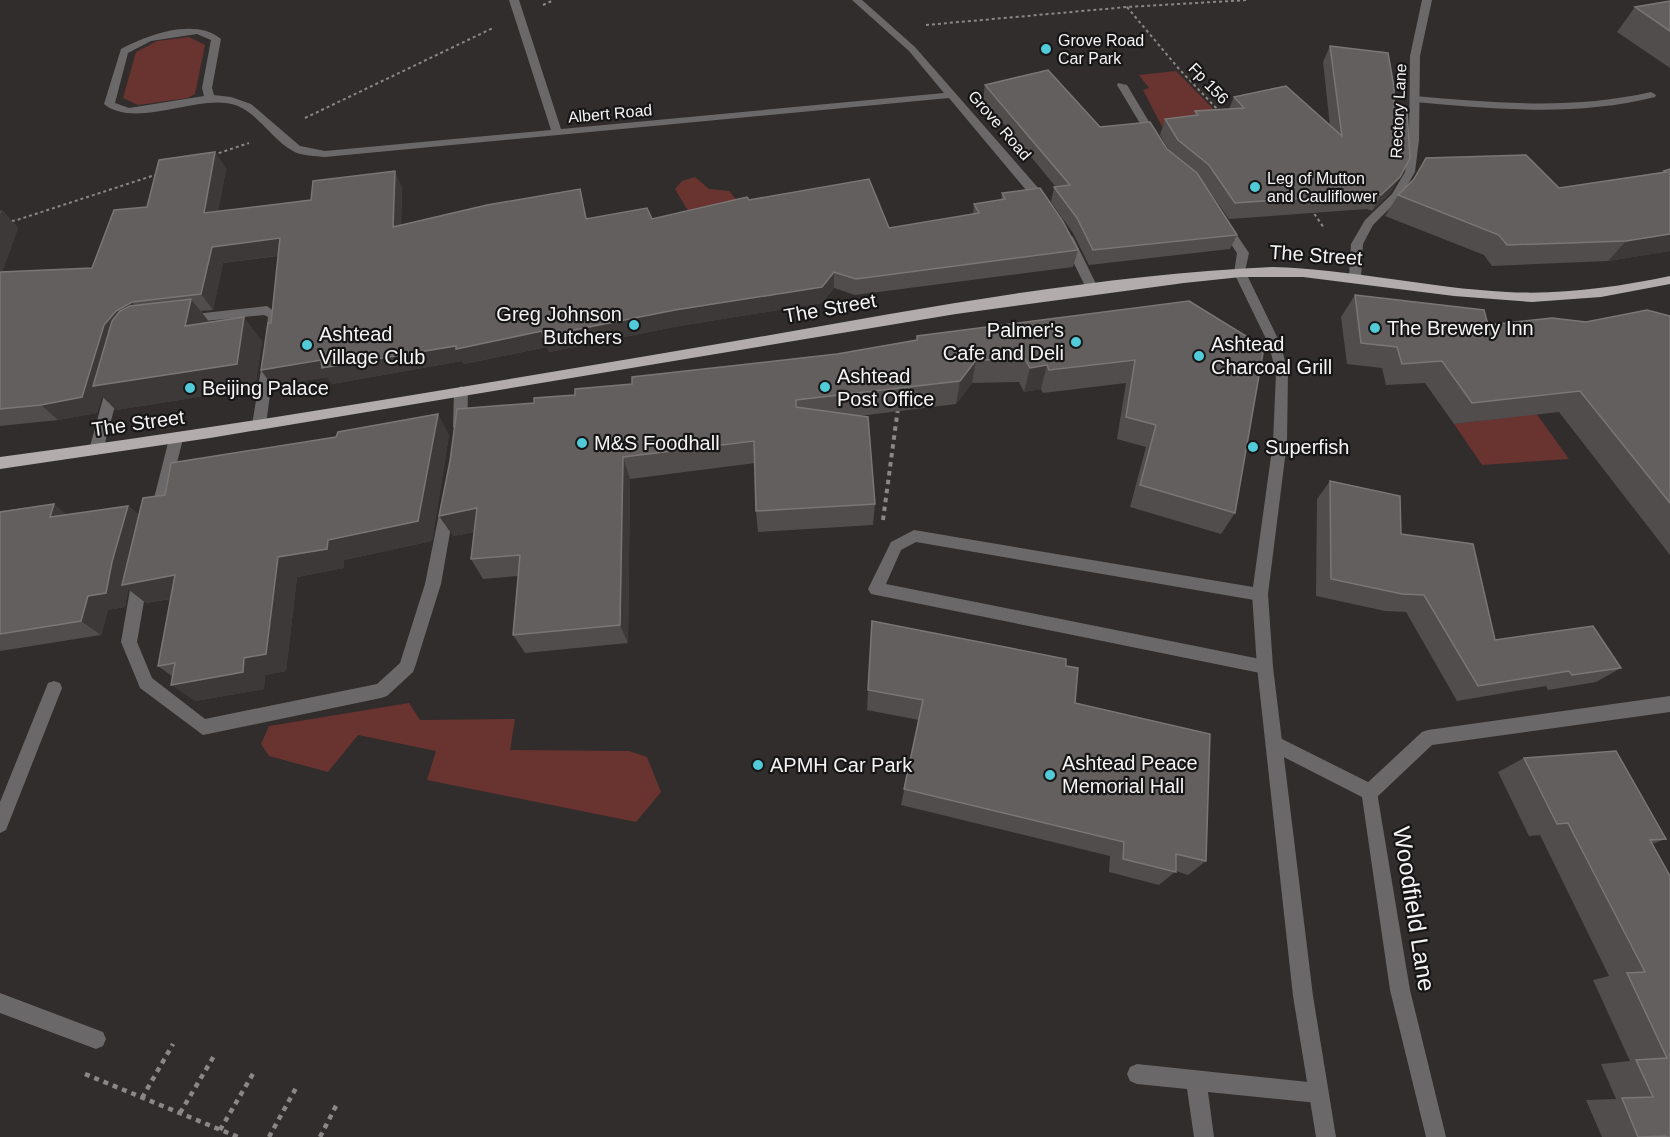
<svg xmlns="http://www.w3.org/2000/svg" width="1670" height="1137" viewBox="0 0 1670 1137" font-family="Helvetica,sans-serif">
<rect width="100%" height="100%" fill="#312d2d"/>
<path fill="#69332f" d="M189,37L205,45L195,94L188,98L138,105L123,98L136,52L157,41Z
M1176,71L1246,142L1205,183L1179,159L1143,90L1149,88L1139,75Z
M695,177L709,189L729,191L748,213L697,226L675,189L682,181Z
M1487,345L1569,459L1482,465L1454,424L1496,419Z
M409,703L420,720L515,719L510,750L629,751L647,757L661,792L636,822L427,780L436,751L358,735L328,772L269,756L261,744L269,726Z"/>
<g fill="none" stroke-linecap="round" stroke-linejoin="round">
<path stroke="#8a8787" stroke-width="2" stroke-dasharray="3 3" stroke-linecap="butt" d="M543,5L554,0
M1127,7L1179,69L1220,112
M926,25L1127,7L1248,0
M305,118L493,28
M213,155L249,143
M1311,209L1324,228
M0,223L17,220L158,174"/>
<path stroke="#8a8787" stroke-width="4" stroke-dasharray="4.5 4.5" stroke-linecap="butt" d="M883,520L898,408"/>
<path stroke="#8a8787" stroke-width="4.5" stroke-dasharray="5 5" stroke-linecap="butt" d="M85,1074L238,1137
M142,1098L173,1044
M180,1113L214,1056
M220,1130L254,1072
M269,1137L296,1088
M320,1137L337,1104"/>
<path fill="#6a6868" fill-rule="evenodd" d="M1118,83L1127,85L1160,140L1159,142L1155,143L1150,140L1117,85Z
M1651,92L1656,95L1655,97C1575,117 1496,109 1415,102L1410,99L1415,96C1494,103 1572,110 1651,92Z
M1224,221L1228,222L1249,253L1244,276H1236L1234,273L1237,253L1218,225Z
M267,306L280,316L278,333L272,337L266,333L268,317L264,315L186,323L180,319L186,315Z
M269,352L275,357L266,425L259,430L252,425L263,357Z
M114,379L121,384L103,450L96,455L89,450L107,384Z
M461,386L468,391L467,427L460,432L453,427L454,391Z
M176,434L183,439L164,514L162,518H152L150,514L169,439Z
M448,498L453,500L455,504L441,584L415,667L413,672L387,696L381,698L203,735L140,688L138,683L121,642L132,578L135,573L140,572L145,573L148,578L137,642L152,678L205,719L377,684L400,663L425,584L441,504L443,500Z
M914,530L1265,589L1268,594L1265,599L1260,601L916,542L901,550L886,584L1265,660L1271,662L1273,667L1271,672L1265,674L871,594L868,589L891,542Z
M1670,696V712L1432,745L1376,798L1370,800L1364,798L1361,792L1364,786L1422,732L1428,730Z
M1137,1064L1318,1083L1325,1086L1328,1093L1325,1100L1318,1103L1208,1092L1214,1137H1194L1187,1089L1137,1084L1130,1081L1127,1074L1130,1067Z"/>
<path fill="#6a6868" fill-rule="evenodd" d="M509,0H519L561,129L944,93L909,51L852,0H862L915,47L1040,190L1051,205L1045,209L1041,208L949,98L325,157C316,156 301,156 293,151C269,138 255,106 226,103C191,98 133,128 104,104L121,49C147,35 195,17 221,39L212,88L214,95L231,97L251,104L300,146L325,151L551,130ZM197,34L211,40L202,88L204,96L129,108L115,103L128,53L151,41Z
M1422,0H1432L1420,56L1419,140L1415,172L1400,198L1373,225L1363,244L1361,277L1355,281L1349,277L1351,244L1365,220L1392,194L1405,172L1409,140L1410,56Z
M1067,233L1073,237L1099,290L1097,293L1093,294L1087,290L1061,237Z
M54,681L60,683L62,688L6,830L0,833V802L46,688L48,683Z
M1274,735L1376,786L1410,990L1446,1137H1426L1390,990L1362,797L1268,749L1266,743L1268,737Z
M0,993L103,1032L106,1039L103,1046L96,1049L0,1013Z"/>
<path fill="#6a6868" fill-rule="evenodd" d="M1240,269L1246,273L1281,345L1288,373L1287,442L1268,594L1273,667L1313,996L1336,1137H1316L1293,996L1257,667L1252,594L1273,442L1276,373L1269,345L1234,273Z"/>
<path fill="#b2adac" fill-rule="evenodd" d="M1272,267C1351,269 1428,288 1507,292C1562,295 1617,287 1670,276V284L1601,297L1532,302L1454,296L1303,277H1241L1184,283L956,314L210,438L0,469V457C250,424 499,381 747,339C920,309 1096,275 1272,267Z"/>
</g>
<path fill="#514d4d" d="M1670,1V68L1617,32L1635,7Z
M1330,46L1394,108L1410,158L1390,193L1372,211L1367,209L1229,219L1201,179L1237,235L1230,249L1089,265L1073,233L1051,202L1054,187H1056L983,99L985,85L1170,152L1160,135L1165,119L1194,116L1195,111L1229,109L1234,97L1330,126L1323,62Z
M215,152L226,169L218,211L311,200L402,187L401,225L580,189L587,219H652L749,200L889,228L973,214L974,204L1001,200L1002,193L1078,250L1073,267L855,295L834,288L822,303L679,326L549,352L547,347L464,364L462,361L332,384L327,377L272,386L271,323L278,256L223,263L213,310L201,311L209,322L262,341L255,388L116,410L102,396L97,413L58,420L0,426V211L2,210L18,228L2,272L92,268L147,207Z
M1426,158L1559,188L1663,172L1664,171L1670,169V251L1608,261L1492,266L1484,255L1385,216L1398,195L1413,180Z
M1355,295L1488,325L1586,322L1670,316V555L1559,412L1454,424L1425,383L1386,385L1382,368L1347,364L1341,317Z
M1189,301L1235,513L1221,534L1130,507L1146,447L1117,439L1126,383L1043,393L1041,389L1024,392L1019,382L972,383L956,404L859,416L875,504L873,525L758,532L756,511L755,463L630,479L628,643L525,653L513,635L518,576L483,579L471,559L474,532L453,536L534,403L632,384L837,354L917,340Z
M449,435L432,541L344,560V568L297,577L286,671L265,675L264,689L195,701L173,677L158,666L171,599L146,603L128,589L125,607L108,610L101,635L0,651V511L54,504L66,515L128,506L139,515L165,495Z
M1330,481L1401,534L1495,640L1621,668L1596,682L1548,690L1546,686L1457,701L1406,612L1385,611L1316,596L1317,499Z
M872,621L1066,666L1075,703L1206,861L1188,875L1176,871L1159,885L1109,872L1110,856L901,805L919,720L867,710Z
M1524,758L1666,839L1652,844L1670,876V1137H1602L1586,1100L1616,1099L1601,1064L1630,1061L1593,980L1609,976L1540,835L1529,836L1498,772Z"/>
<path fill="#3d3939" d="M215,152L226,169L215,229L204,213Z
M395,171L402,187L401,244L393,227Z
M1400,177L1390,193L1372,211L1381,195Z
M2,210L18,228L2,273H0V215Z
M1670,234V251L1608,261L1626,241Z
M280,238L290,254L223,263L213,310L201,294L212,247Z
M834,272V288L822,303L679,326L549,352L547,347L464,364L462,361L332,384L327,377L272,386L261,370Z
M191,299L210,323L185,326Z
M132,302L146,318L118,341L244,317L262,341L255,388L116,410L102,396L97,413L58,420L41,405L104,325L116,311Z
M976,360L972,383L956,404L960,381Z
M1047,365L1041,389L1024,392L1030,368Z
M438,414L449,435L432,541L344,560V568L297,577L286,671L265,675L264,689L195,701L171,685L244,658L278,557Z
M623,457L630,479L628,643L620,625Z
M54,504L72,520L50,517Z
M128,506L145,521L175,575L198,594L146,603L128,589L125,607L108,610L101,635L81,621L88,596L112,562Z
M477,508L489,529L453,536L439,516Z"/>
<path fill="#635f5f" stroke="#7a7676" stroke-width="1.5" d="M1670,1V31L1635,7Z
M1330,46L1388,53L1394,87V108L1407,110L1410,158L1400,177L1381,195L1376,193L1235,203L1209,165L1178,140L1165,119L1198,115L1195,111L1244,108L1234,97L1286,86L1342,136Z
M1048,70L1100,127L1150,122L1167,149L1197,173L1237,235L1093,250L1077,218L1054,187L1070,185L985,85Z
M215,152L204,213L311,200L313,181L395,171L393,227L487,205L580,189L586,219L647,208L652,219L747,197L749,200L869,179L889,228L979,213L974,204L1005,199L1002,193L1040,188L1062,220L1078,250L856,279L834,272L822,287L675,310L543,336L542,331L456,349V346L322,368L321,360L261,370L268,323H271L280,238L212,247L201,294L132,302L116,311L104,325L82,397L41,405L0,409V272L92,268L114,210L147,207L159,160Z
M1526,155L1559,188L1666,172L1664,171L1670,169V234L1626,241L1507,245L1499,235L1398,195L1414,179L1426,158Z
M1355,295L1484,310L1488,325L1552,318L1586,322L1647,310L1670,316V503L1580,391L1472,403L1442,361L1402,364L1397,347L1361,343Z
M191,299L185,326L244,317L237,364L93,386L112,321L120,311L130,306Z
M1189,301L1264,347L1235,513L1140,485L1156,425L1126,417L1135,360L1049,370L1047,365L1030,368L1025,359L976,360L960,381L796,400V407L868,417L875,504L756,511L754,441L623,457L620,625L513,635L520,555L471,559L477,508L439,516L450,461L457,409L534,403V398L575,395V389L632,384V377L837,354L917,340V336Z
M438,414L418,521L328,540L327,549L278,557L266,654L244,658L243,672L171,685L175,663L158,666L175,575L122,585L143,498L165,495L171,463L336,437L338,432Z
M1330,481L1400,496L1401,534L1473,544L1495,640L1593,626L1621,668L1572,675L1569,671L1478,686L1424,595L1402,594L1331,579Z
M54,504L50,517L128,506L112,562L106,593L88,596L81,621L0,634V512Z
M872,621L1066,659V666L1078,668L1075,703L1210,734L1206,861L1176,854V872L1123,859L1124,842L904,789L923,700L868,690Z
M1616,751L1666,839L1650,840L1670,876V1137H1666L1665,1136L1638,1137L1622,1098L1653,1097L1636,1060L1667,1058L1627,973L1645,972L1568,823L1557,824L1524,758Z"/>
<g fill="#52cbd9" stroke="#171616" stroke-width="2">
<circle cx="1046" cy="49" r="6"/>
<circle cx="1255" cy="187" r="6"/>
<circle cx="634" cy="325" r="6"/>
<circle cx="1375" cy="328" r="6"/>
<circle cx="1076" cy="342" r="6"/>
<circle cx="307" cy="345" r="6"/>
<circle cx="1199" cy="356" r="6"/>
<circle cx="825" cy="387" r="6"/>
<circle cx="190" cy="388" r="6"/>
<circle cx="582" cy="443" r="6"/>
<circle cx="1253" cy="447" r="6"/>
<circle cx="758" cy="765" r="6"/>
<circle cx="1050" cy="775" r="6"/>
</g>
<g text-anchor="middle" stroke-width="4.5" stroke-linejoin="round" paint-order="stroke">
<g font-size="16" fill="#f5f3f3" stroke="#171616" text-anchor="start">
<text x="1058" y="46">Grove Road<tspan x="1058" dy="18">Car Park</tspan></text>
<text x="1267" y="184">Leg of Mutton<tspan x="1267" dy="18">and Cauliflower</tspan></text>
</g>
<g font-size="16" fill="#f5f3f3" stroke="#171616">
<text transform="translate(1209 83) rotate(46)" y="6">Fp 156</text>
<text transform="translate(1398 111) rotate(-87)" y="6">Rectory Lane</text>
<text transform="translate(610 113) rotate(-5)" y="6">Albert Road</text>
<text transform="translate(1000 125) rotate(49)" y="6">Grove Road</text>
</g>
<g font-size="20" fill="#f5f3f3" stroke="#171616">
<text transform="translate(1316 255) rotate(4)" y="7">The Street</text>
<text transform="translate(830 308) rotate(-10)" y="7">The Street</text>
<text transform="translate(138 423) rotate(-8)" y="7">The Street</text>
</g>
<g font-size="20" fill="#f5f3f3" stroke="#171616" text-anchor="start">
<text x="622" y="321" text-anchor="end">Greg Johnson<tspan x="622" dy="23">Butchers</tspan></text>
<text x="1387" y="335">The Brewery Inn</text>
<text x="1064" y="337" text-anchor="end">Palmer's<tspan x="1064" dy="23">Cafe and Deli</tspan></text>
<text x="319" y="341">Ashtead<tspan x="319" dy="23">Village Club</tspan></text>
<text x="1211" y="351">Ashtead<tspan x="1211" dy="23">Charcoal Grill</tspan></text>
<text x="837" y="383">Ashtead<tspan x="837" dy="23">Post Office</tspan></text>
<text x="202" y="395">Beijing Palace</text>
<text x="594" y="450">M&amp;S Foodhall</text>
<text x="1265" y="454">Superfish</text>
<text x="1062" y="770">Ashtead Peace<tspan x="1062" dy="23">Memorial Hall</tspan></text>
<text x="770" y="772">APMH Car Park</text>
</g>
<g font-size="24" fill="#f5f3f3" stroke="#171616">
<text transform="translate(1414 909) rotate(81)" y="8">Woodfield Lane</text>
</g>
</g>
</svg>
